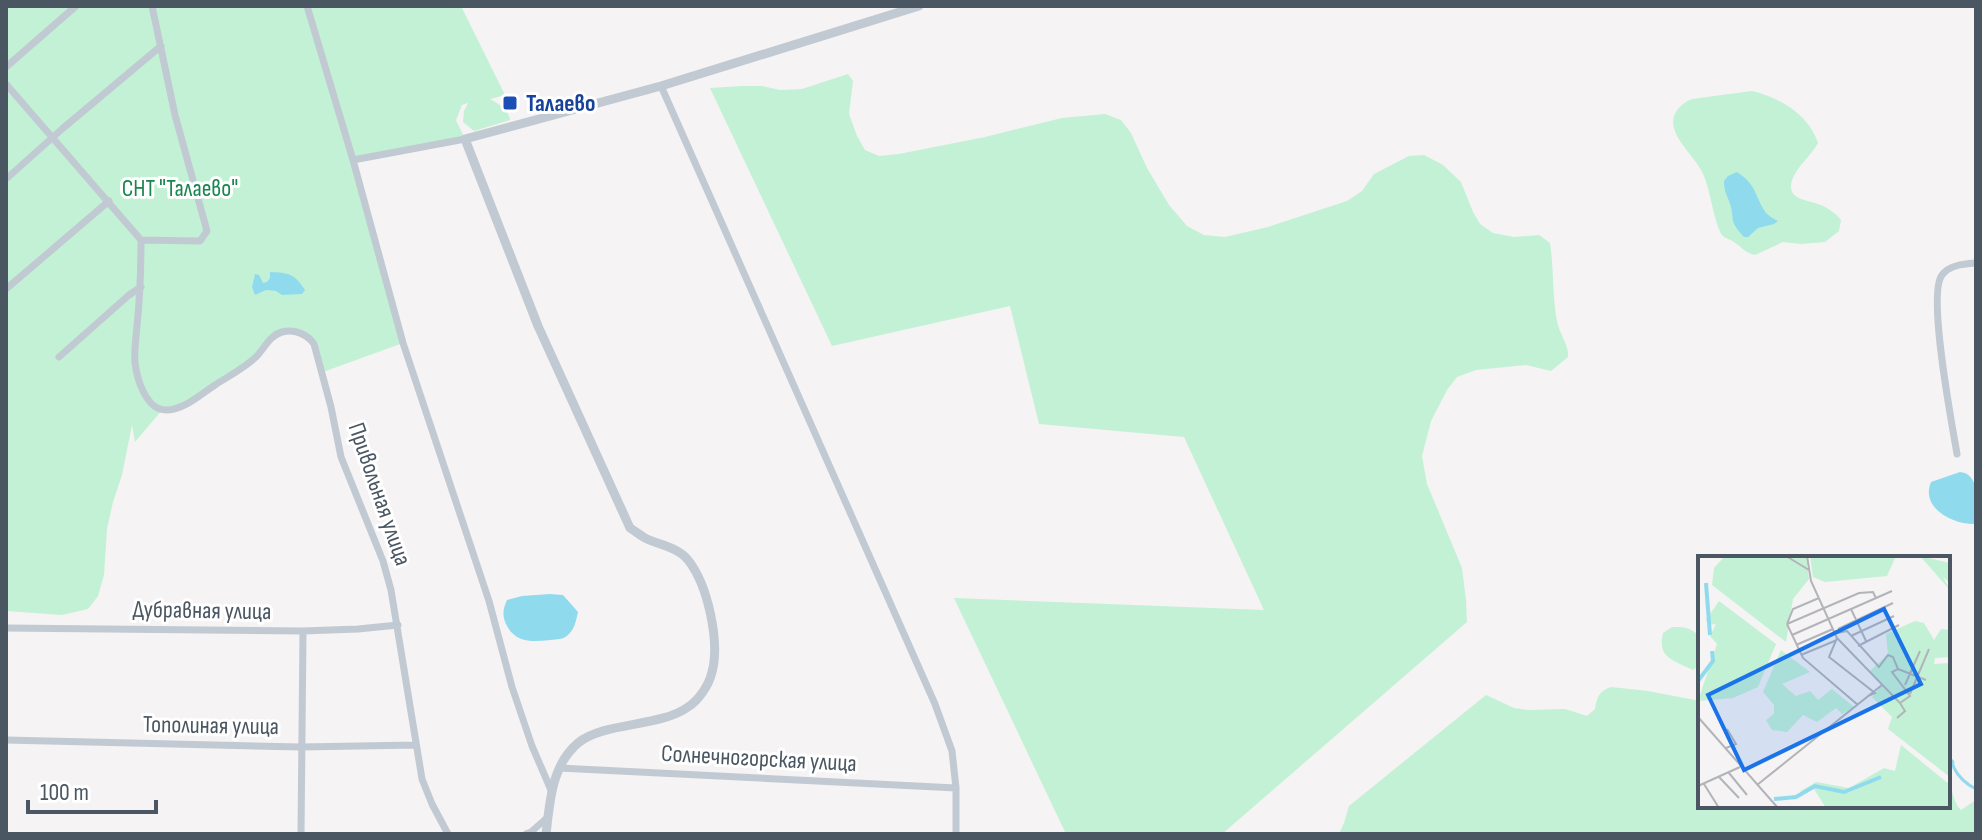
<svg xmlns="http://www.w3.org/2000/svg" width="1982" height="840" viewBox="0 0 1982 840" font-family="'Sofia Sans Condensed',sans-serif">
<rect width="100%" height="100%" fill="#f5f3f3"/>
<path fill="#c3f1d5" d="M6,6H461L505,95L490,99C499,104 509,110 510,120L474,131L463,122L464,111L468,103L462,105L456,120L465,139L353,160L403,343L323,372L308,336L284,331L256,357L190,401L162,410L135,442L132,425L122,475L113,502L107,529L104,575L98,596L88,609L62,615L6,611Z
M848,74L853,81L849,114L857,136L865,150L879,156L899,154L985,137L1062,118L1105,114L1121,120L1131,133L1147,168L1169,205L1187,226L1204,235L1225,237L1268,227L1347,201L1362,191L1374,174L1409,156L1424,155L1443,165L1461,182L1473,212L1480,224L1493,233L1514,237L1539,235L1550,243C1554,269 1552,295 1557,321C1559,334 1569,344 1568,357L1551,371L1526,365L1476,370L1457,377L1447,390L1431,421L1422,456L1427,484L1462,568L1466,600L1467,622L1222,834H1066L954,598L1264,610L1184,437L1039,424L1010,306L832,346L710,88L742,86H762L780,90L802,89Z
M1752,91C1779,97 1809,115 1818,143C1811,156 1797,166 1792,180C1787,198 1802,199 1815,203C1825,206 1835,212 1841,220L1839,231L1825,242L1801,244L1783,242L1755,255C1745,253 1742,247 1734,242C1730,239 1726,239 1723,236C1715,228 1710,189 1704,176C1697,159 1678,144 1674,128C1670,114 1681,103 1692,99Z
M1672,627C1683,627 1689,627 1697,634L1698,658L1700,665L1693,670C1673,660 1657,658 1663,633Z
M1611,687L1648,691L1700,701V806H1948V783C1954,792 1953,803 1961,810L1976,800V834H1339L1344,823L1349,806L1486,695L1514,708L1528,710L1565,709L1587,716L1595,709C1597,697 1599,691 1611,687Z"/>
<path fill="#90daee" d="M1737,172C1758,185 1755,199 1767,214C1768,215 1777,221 1778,221L1774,224L1758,228L1748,237H1744C1727,219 1736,219 1729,201C1726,193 1724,190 1724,181L1728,176Z
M270,272C289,273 294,273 305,290L302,294L282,295L276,291L266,290L255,295L252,287L255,274L259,275L263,283L267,282L270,278Z
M1960,472C1982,474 1976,508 1976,524C1953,525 1920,508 1931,482Z
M550,594L563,595L578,612C576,620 575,629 568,635C563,640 557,639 550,640C532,642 515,643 506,624C502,615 503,609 507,600L522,596Z"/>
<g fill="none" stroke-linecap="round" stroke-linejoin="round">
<path stroke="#90daee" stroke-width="3" d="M1948,758C1957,765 1950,757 1954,768C1959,778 1966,784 1976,789"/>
<path stroke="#c1cad2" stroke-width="7" d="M152,6L175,115L207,231L200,241L141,240C141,269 140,297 137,326C136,338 134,350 135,363C137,379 146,410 166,410C184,410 201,394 215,385C229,376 244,368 256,357C264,349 270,335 282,332C295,329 307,334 314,344L331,407L341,457L383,561L391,590L422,779L432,804L448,834
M307,6L353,160L403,343L489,601L512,687L532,746L551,790
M6,67L76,6
M6,84L141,240
M661,86L935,704L952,751L956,788V834
M353,160L465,139
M6,179L62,129L161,46
M6,289L109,201
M59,357L129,295L141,287
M1957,454C1952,424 1927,294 1942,275C1949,265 1964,264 1976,263
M6,628L303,631L358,629L398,625
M6,740L301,747L415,745
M559,768L956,788
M301,834L303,631
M526,834L531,832L548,817"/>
<path stroke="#c1cad2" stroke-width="9" d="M546,834C550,802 551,766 578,743C603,722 661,727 688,707C699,700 709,685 712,672C720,642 708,585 688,560C678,547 659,545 645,538C640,535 635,531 630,528L538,326L465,139L661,86L919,6"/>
</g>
<rect fill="#1a4fb4" stroke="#fff" stroke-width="3" x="502" y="95" width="16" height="16" rx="4"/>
<g text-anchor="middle" stroke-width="6" stroke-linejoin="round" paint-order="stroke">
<g font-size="24" font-weight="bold" fill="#164399" stroke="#fff" text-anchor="start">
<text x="526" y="111">Талаево</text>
</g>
<g font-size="24" fill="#17864f" stroke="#fff">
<text x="180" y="196">СНТ "Талаево"</text>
</g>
<g font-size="24" fill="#4a5661" stroke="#fff">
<text transform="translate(380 494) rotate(71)" y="8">Привольная улица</text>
<text transform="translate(202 610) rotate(1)" y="8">Дубравная улица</text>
<text transform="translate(211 725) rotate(1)" y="8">Тополиная улица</text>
<text transform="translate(759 758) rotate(3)" y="8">Солнечногорская улица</text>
</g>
</g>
<g transform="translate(1698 556)">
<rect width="252" height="252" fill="#f5f3f3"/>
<path d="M27,0H108L111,23L95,43L88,86L14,29L16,12ZM112,0H198L189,20L127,26L115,21ZM222,0L252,7V27L245,21L252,34ZM21,45L78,88L60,131L35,142L0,145L19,88L12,80L18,68L10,69L8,64ZM217,65L226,67L236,84L243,73L252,74V101L237,102L236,108L252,107V221L190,173L194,161L174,141L184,129L172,115L190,98L188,78ZM83,94L112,116L84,128L98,140L112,135L120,144L134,133L156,151L144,158L138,152L119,166L105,159L89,176L74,174L68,164L76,158V149L65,136ZM203,189L252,229V252H128L116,233L101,236L118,226L151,232L186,212L197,215Z" fill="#c3f1d5"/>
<path fill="none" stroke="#90daee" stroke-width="4" d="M8,27L12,79M0,125L15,105L14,95M76,243L98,241L117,230L146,236L183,221"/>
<path fill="none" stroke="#b1b4b9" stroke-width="2" d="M88,0L111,14M109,0L113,25L139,82L131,101L177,137L170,140M153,53L168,85M89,68L105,102L160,149M89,68L161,37L175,36L178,42M89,68L95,53L121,42M140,73L195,47M139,77L149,75L181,111L190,99L195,101L200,113L194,116L212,140L202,147M94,79L194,35M153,80L196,60M139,82L202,147L207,155L199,162M98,89L135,73M160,90L201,69M103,99L139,84M200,113L228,124M207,129L222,95M212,138L231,93M0,161L80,252M28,192L38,188L29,173M31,217L49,239M21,221L41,242M6,228L21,252M59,229L184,129M0,230L42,211"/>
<path fill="#1a73e8" fill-opacity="0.15" stroke="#1a73e8" stroke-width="4" d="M186,53L223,128L46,214L10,139Z"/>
<rect width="252" height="252" fill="none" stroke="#4a5661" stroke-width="4"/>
</g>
<rect width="1982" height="840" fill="none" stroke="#4a5661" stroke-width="16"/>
<path d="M28 800v12h128v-12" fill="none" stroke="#4a5661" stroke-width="4"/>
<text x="40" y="800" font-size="24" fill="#4a5661" stroke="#ffffff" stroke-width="6" paint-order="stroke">100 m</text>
</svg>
